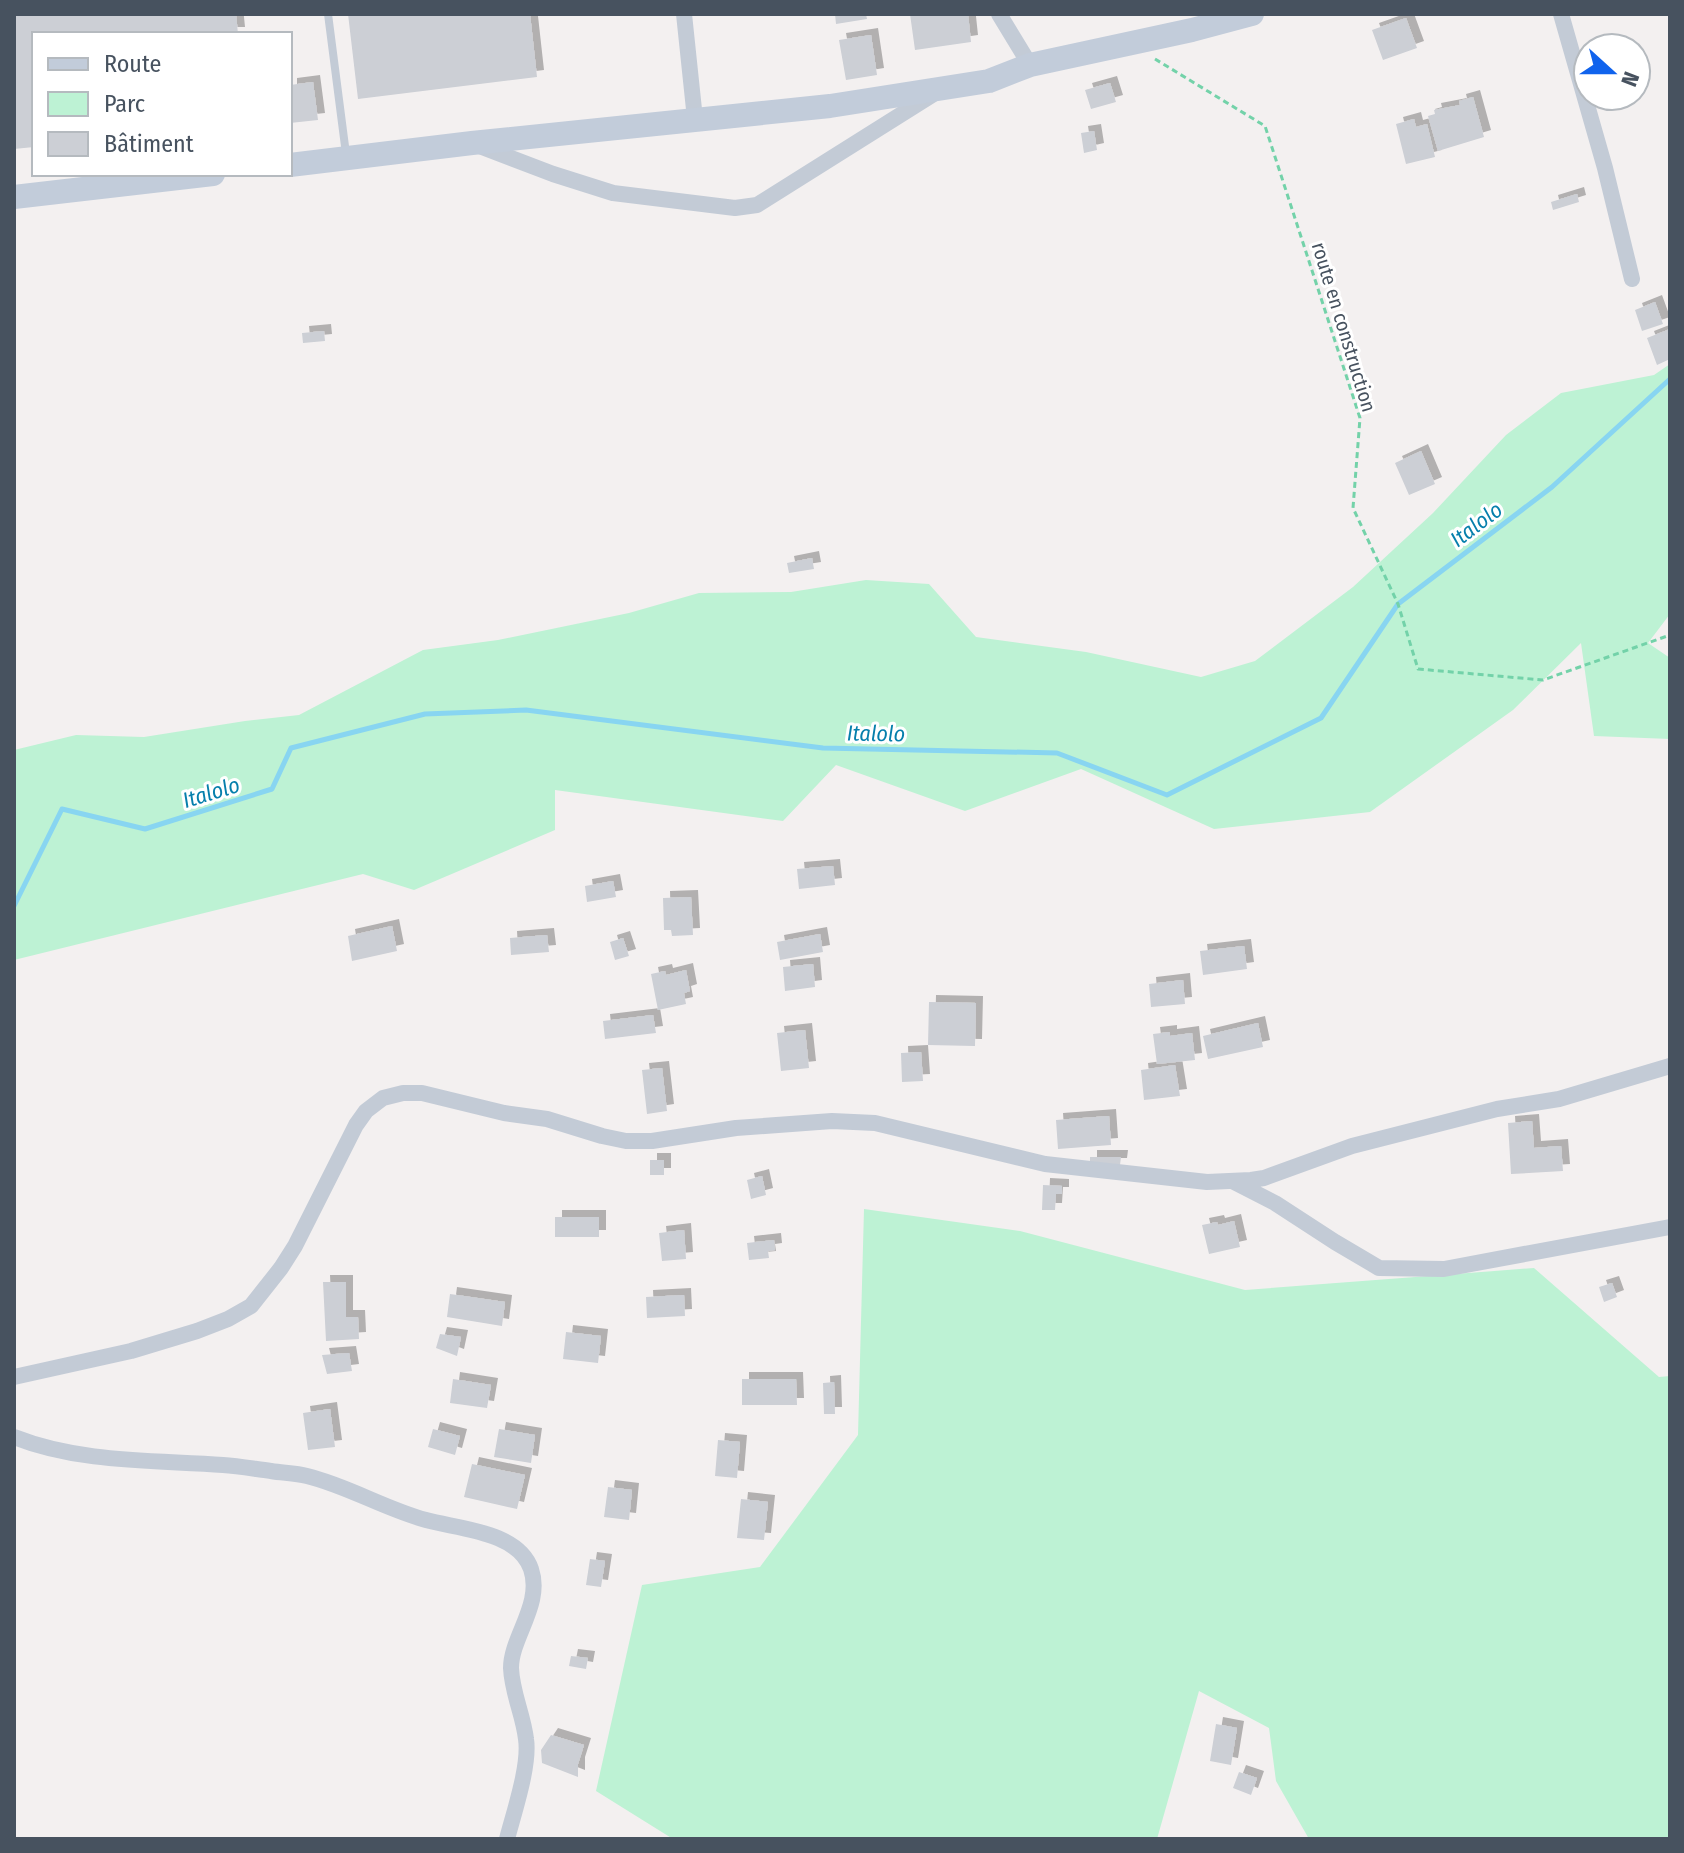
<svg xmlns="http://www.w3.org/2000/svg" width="1684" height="1853" viewBox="0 0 1684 1853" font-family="'Fira Sans Condensed',sans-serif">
<defs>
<filter id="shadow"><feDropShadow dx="7" dy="-7" stdDeviation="0" flood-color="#0004"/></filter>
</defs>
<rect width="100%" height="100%" fill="#f3f0f0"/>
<path fill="#bdf2d4" d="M1670,364V614L1648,643L1670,658V739L1594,736L1581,643L1513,710L1370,812L1214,829L1081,769L965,811L836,765L783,821L555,790V830L414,890L363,874L14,960V750L76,735L144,737L245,721L299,715L423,650L498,640L629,613L699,593L791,592L866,580L929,584L976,637L1086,652L1201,677L1255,661L1353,587L1433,513L1506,435L1561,393L1654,375Z
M864,1209L1020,1231L1245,1290L1534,1268L1659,1377L1670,1376V1839H1309L1276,1781L1269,1728L1199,1691L1157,1839H673L596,1791L642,1585L760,1567L858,1435Z"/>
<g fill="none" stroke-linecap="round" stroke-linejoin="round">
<path stroke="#88d5f1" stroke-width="5" d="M14,906L62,809L145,829L272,789L291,748L425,714L526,710L823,748L1057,753L1167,795L1321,718L1398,604L1552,487L1670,379"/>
</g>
<path fill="#cccfd5" filter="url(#shadow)" d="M14,14H236L238,34H34V147L14,149Z
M348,14H530L537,77L358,99Z
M835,14H866L867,19L836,24Z
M910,14H968L971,42L915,50Z
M1406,18L1417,48L1383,60L1372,30Z
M871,35L877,75L846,80L839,40Z
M313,82L318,120L290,123V85Z
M1110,83L1116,102L1091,109L1085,90Z
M1473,97L1484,137L1438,151L1428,116L1435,114L1434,110L1460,105L1459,101Z
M1414,119L1416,127L1427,124L1435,157L1406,164L1396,124Z
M1094,131L1097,150L1084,153L1081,133Z
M1577,194L1579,202L1553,210L1551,202Z
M1655,302L1663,324L1642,331L1635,310Z
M1670,329V359L1657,365L1647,338Z
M324,331L325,341L303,343L302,333Z
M1421,451L1435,484L1409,495L1395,463Z
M812,558L814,569L789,573L787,563Z
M833,866L835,885L799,889L797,869Z
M613,881L616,897L587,902L585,886Z
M691,897L693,935L672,936L671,930H664L663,898Z
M392,926L397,951L352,961L348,936Z
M820,934L823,952L780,960L777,942Z
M547,935L549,952L511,955L510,938Z
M623,938L629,956L615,960L610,942Z
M1244,946L1247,969L1203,975L1200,951Z
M813,964L815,987L785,991L783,967Z
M686,970L690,991L684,993L686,1004L658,1010L651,974L665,971L666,975Z
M1183,980L1185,1004L1151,1007L1149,984Z
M929,1002L976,1003L975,1046L928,1045Z
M653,1015L656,1033L605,1039L603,1021Z
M1258,1023L1263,1047L1208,1059L1203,1036Z
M805,1030L809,1068L781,1071L777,1033Z
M1170,1032V1036L1192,1033L1195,1060L1157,1064L1153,1034Z
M921,1052L923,1081L902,1082L901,1053Z
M1175,1065L1180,1096L1144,1100L1141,1070Z
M662,1068L667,1111L647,1114L642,1070Z
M1109,1116L1111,1145L1058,1149L1056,1120Z
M1532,1121L1534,1148L1561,1146L1563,1171L1511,1174L1508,1123Z
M1090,1157H1121L1120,1165H1090Z
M650,1160H664V1175H650Z
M762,1176L766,1195L751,1199L747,1180Z
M1043,1185L1062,1186V1194H1056L1055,1210H1042Z
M555,1217H599V1237H555Z
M1234,1221L1240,1247L1209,1254L1202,1225L1217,1222L1218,1225Z
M684,1230L686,1259L662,1261L659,1233Z
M774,1240L775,1250L768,1251L769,1258L749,1260L747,1243Z
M323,1282H346V1317H358L359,1339L326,1341Z
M1612,1283L1617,1297L1604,1302L1599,1287Z
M450,1294L505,1302L502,1326L447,1317Z
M684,1295L685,1316L647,1318L646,1297Z
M566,1332L601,1336L598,1363L563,1359Z
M440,1334L461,1337L457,1356L436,1348Z
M349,1353L352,1371L327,1374L322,1355Z
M453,1379L491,1385L487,1408L450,1403Z
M742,1379H796L797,1405H742Z
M834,1382L835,1414H824L823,1383Z
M330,1409L335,1447L308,1450L303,1413Z
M433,1429L460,1436L455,1455L428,1447Z
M499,1429L535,1435L531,1463L494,1457Z
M718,1440L740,1442L737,1478L715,1476Z
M472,1464L525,1475L517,1509L464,1497Z
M608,1487L632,1490L629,1520L604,1517Z
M741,1499L768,1502L764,1540L737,1538Z
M590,1559L605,1561L601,1587L586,1585Z
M571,1656L588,1658L586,1669L569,1666Z
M1216,1724L1237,1728L1231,1765L1210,1761Z
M551,1735L584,1745L578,1764V1777L542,1763L541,1750Z
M1239,1772L1257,1778L1251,1795L1233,1788Z"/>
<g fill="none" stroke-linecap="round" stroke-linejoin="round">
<path stroke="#73d2a9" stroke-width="3" stroke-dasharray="6 4" stroke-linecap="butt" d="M1155,59L1265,126L1360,418L1353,508L1398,604L1418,669L1543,680L1670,635"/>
<path stroke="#c3cbd6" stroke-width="8" d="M328,14L346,154"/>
<path stroke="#c3cbd6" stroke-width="16" d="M684,14L695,119
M999,14L1030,65
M1561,14L1605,168L1632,279
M477,145L553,174L613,193L735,208L757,205L932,95
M1234,1182L1275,1203L1335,1242L1379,1268L1444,1269L1670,1227
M14,1377L131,1351L197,1331L228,1319L251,1306L281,1268L295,1246L356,1125L366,1111L383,1098L403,1093H422L504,1113L547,1119L602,1136L626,1141H652L736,1128L832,1121L875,1123L1045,1164L1207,1182L1251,1180L1264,1178L1352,1146L1497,1109L1559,1099L1670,1066
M14,1437C80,1463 153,1460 223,1465C239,1466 255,1469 271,1471C283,1473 295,1473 307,1476C348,1486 385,1509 426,1520C458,1529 518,1531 531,1569C543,1604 511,1637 511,1668C512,1693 523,1714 526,1739C530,1765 514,1812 507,1839"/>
<path stroke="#c2ccda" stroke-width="24" d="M290,165L472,143L830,106L989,81L1030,65L1192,30L1252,14
M14,197L213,174"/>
</g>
<g text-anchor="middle" stroke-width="6" stroke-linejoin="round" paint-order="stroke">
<g font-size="20" fill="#47525f" stroke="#fff">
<text transform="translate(1344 327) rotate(73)" y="7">route en construction</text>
</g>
<g font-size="22" font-style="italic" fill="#067fac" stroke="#fff">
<text transform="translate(1476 524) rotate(-37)" y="8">Italolo</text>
<text transform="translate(876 733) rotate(1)" y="8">Italolo</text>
<text transform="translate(211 792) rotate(-17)" y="8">Italolo</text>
</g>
</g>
<rect width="1684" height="1853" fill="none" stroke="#47525f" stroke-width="32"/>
<rect x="32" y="32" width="260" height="144" fill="#ffffff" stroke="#b5babf" stroke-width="2"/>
<rect x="48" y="58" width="40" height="12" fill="#c2ccda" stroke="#b5babf" stroke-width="2"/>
<text x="104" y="72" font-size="24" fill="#47525f">Route</text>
<rect x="48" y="92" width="40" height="24" fill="#bdf2d4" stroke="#b5babf" stroke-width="2"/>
<text x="104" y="112" font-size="24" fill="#47525f">Parc</text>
<rect x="48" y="132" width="40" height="24" fill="#cccfd5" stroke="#b5babf" stroke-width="2"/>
<text x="104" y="152" font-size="24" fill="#47525f">Bâtiment</text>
<g transform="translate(1612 72) rotate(111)"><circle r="38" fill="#ffffff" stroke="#b5babf" stroke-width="2"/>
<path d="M0-6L14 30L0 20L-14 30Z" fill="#1063ed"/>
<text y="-12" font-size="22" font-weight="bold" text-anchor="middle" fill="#47525f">N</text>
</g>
</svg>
